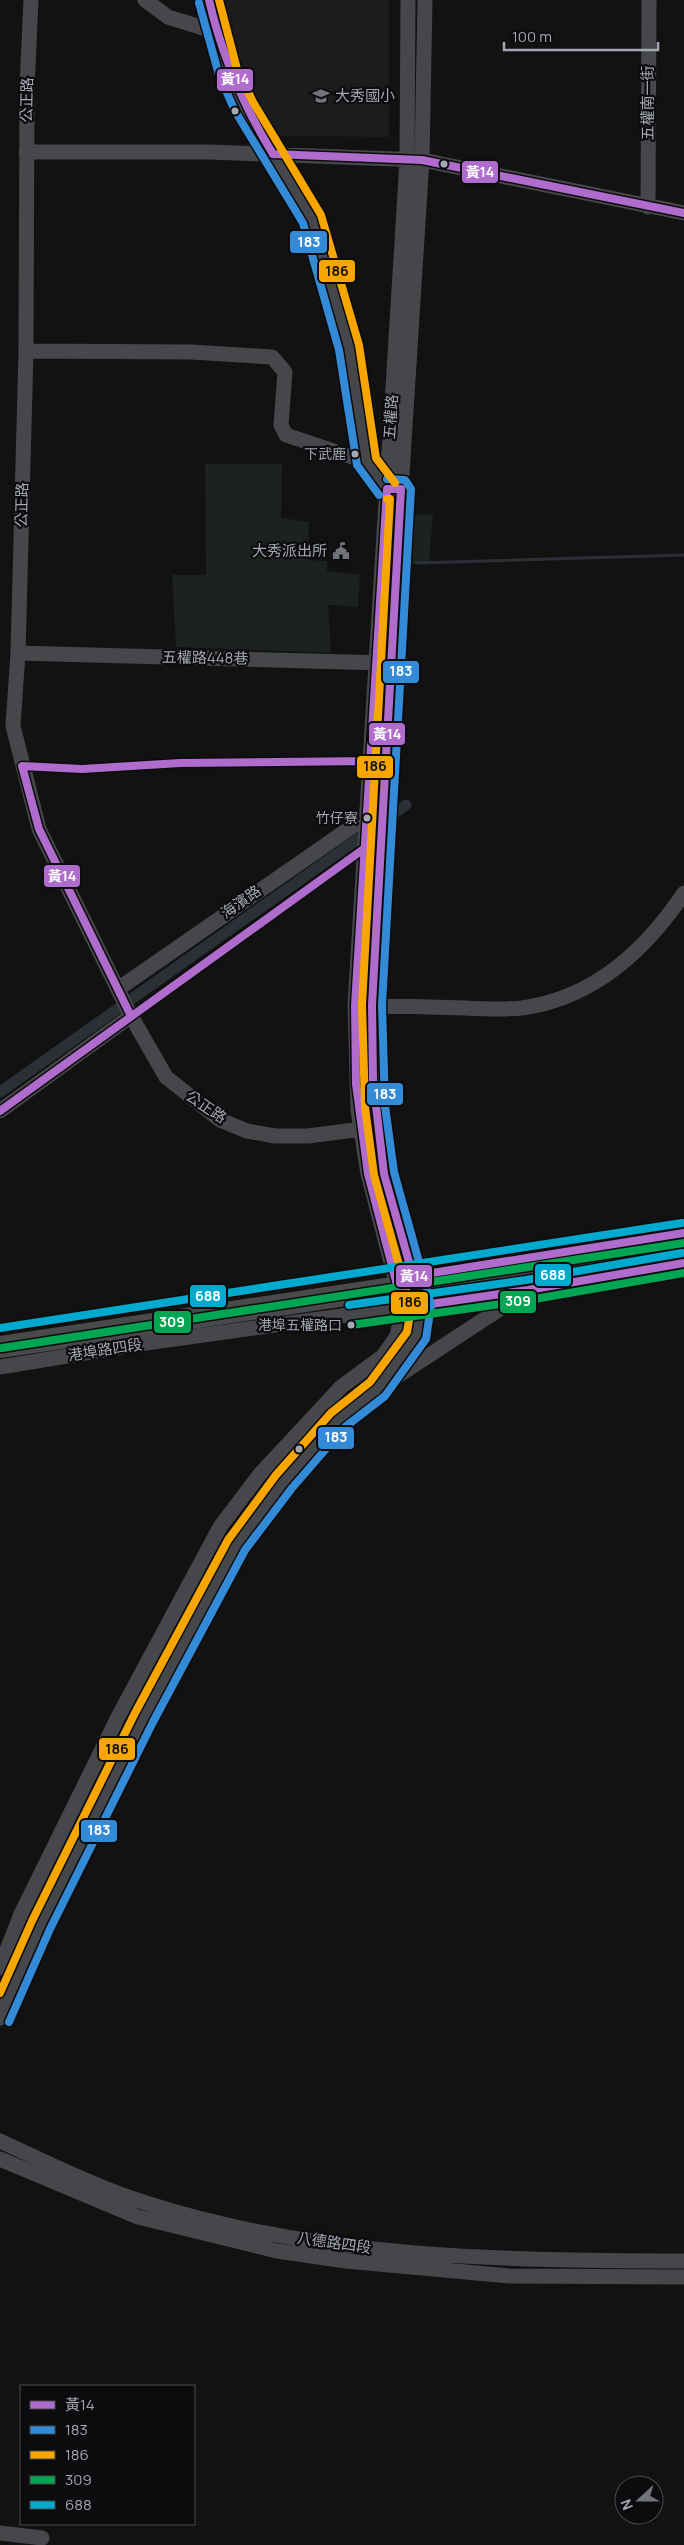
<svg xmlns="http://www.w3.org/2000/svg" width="684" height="2545" viewBox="0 0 684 2545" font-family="Manrope,'Noto Sans TC',sans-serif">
<rect width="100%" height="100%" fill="#121212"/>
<path fill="#1c1c1e" d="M219,0H389V137L273,136L232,55Z"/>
<path fill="#1c221d" d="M205,464H282L281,518L309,522L308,560L327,561V571L360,575L358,607L328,605L331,653L176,647L172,575H206Z
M433,514L429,564H408L410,515Z"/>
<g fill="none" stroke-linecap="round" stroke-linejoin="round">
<path stroke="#2a3036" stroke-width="3" d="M416,563L684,555"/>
<path stroke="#2a3036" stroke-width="11" d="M0,1092L406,805"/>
<path stroke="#46474b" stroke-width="15" d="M31,0L27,88L26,351L18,653L13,726L39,829L131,1016L166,1077L220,1120L247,1131L275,1136H308L370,1128
M145,0L168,17L216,32
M209,0L228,72L244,107L312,219L349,348L367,462L387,489
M26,152H209L422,160L684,213
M648,207L649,0
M26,351L191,352L272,357L285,372L281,425L286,435L367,462
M18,653L385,663
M118,989L366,817
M362,1005C396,1006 430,1007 465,1008C484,1009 503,1010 522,1008C594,998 645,951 684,893
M0,1111L131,1016
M580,1249L684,1233
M0,1367L146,1343L528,1290L684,1263
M387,1383L524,1293
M0,1968L21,1914L118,1717L220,1527L260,1474L341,1387L383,1356L397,1336L403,1308L368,1174L358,1110L355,1005L407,160L408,0
M0,2018L41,1925L144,1717L237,1545L284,1482L338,1420L377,1389L416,1336L421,1307L384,1174L375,1107L372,1005L401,489L422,160L425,0
M0,2141C48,2163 96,2187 146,2203C319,2259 504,2260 684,2261
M0,2159L138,2217L277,2251L346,2261L509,2276L684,2277
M0,2533L42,2538"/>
<path stroke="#494a4c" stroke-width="22" d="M0,1347L684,1244"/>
<g stroke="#0c0c0e" stroke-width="11">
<path id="bus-1" d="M209,0C222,56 243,105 273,154
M273,154L422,160L684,213
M131,1016L39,829L22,766L82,769L180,763L370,761
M0,1111L365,848
M684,1233L413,1276L384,1174L373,1080L372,1005L401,489H387L355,1005L356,1084L368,1174L403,1308L528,1290L684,1263"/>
</g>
<g stroke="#0c0c0e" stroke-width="11">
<path id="bus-2" d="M199,3L219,75L235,111L303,223L339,350L357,465L379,495
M9,2022L50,1929L153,1722L245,1550L292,1488L345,1427L385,1396L426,1339L431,1305L394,1172L385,1106L382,1005L411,489L405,480L387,479"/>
</g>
<g stroke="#0c0c0e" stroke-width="11">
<path id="bus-3" d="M219,0L237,69L253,102L321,215L359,345L376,458L395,483
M0,1993L32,1921L135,1713L228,1540L276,1475L331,1413L370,1382L407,1332L411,1308L374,1175L365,1107L362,1005L390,499H387"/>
</g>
<g stroke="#0c0c0e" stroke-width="11">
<path id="bus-4" d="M351,1325L529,1300L684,1273
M2,1348L684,1243"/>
</g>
<g stroke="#0c0c0e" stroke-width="11">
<path id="bus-5" d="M349,1305L526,1280L682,1253
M0,1328L682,1223"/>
</g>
<use href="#bus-1" stroke="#b06ccc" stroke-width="8"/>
<use href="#bus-2" stroke="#338bd7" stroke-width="8"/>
<use href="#bus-3" stroke="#f7a600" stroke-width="8"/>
<use href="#bus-4" stroke="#00a651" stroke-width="8"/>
<use href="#bus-5" stroke="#00a9ce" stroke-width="8"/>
</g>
<defs>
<g id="school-bare" transform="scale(1.35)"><path d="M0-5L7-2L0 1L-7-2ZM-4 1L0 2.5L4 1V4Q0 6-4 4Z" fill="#71747a" stroke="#0c0c0e" stroke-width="2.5" paint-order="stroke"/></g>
<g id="civic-bare" transform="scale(1.35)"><path d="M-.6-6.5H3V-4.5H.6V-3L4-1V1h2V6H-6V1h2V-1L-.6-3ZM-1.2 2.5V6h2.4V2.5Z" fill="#71747a" stroke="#0c0c0e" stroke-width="2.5" paint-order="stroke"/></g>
</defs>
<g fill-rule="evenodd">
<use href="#school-bare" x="321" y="96"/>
<use href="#civic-bare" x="341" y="551"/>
</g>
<g fill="#a4a8b2" stroke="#0c0c0e" stroke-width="2">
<circle cx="235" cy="111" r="4.5"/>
<circle cx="444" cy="164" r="4.5"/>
<circle cx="355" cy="454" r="4.5"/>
<circle cx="367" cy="818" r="4.5"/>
<circle cx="351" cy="1325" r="4.5"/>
<circle cx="299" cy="1449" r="4.5"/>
</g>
<g text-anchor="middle" stroke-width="4.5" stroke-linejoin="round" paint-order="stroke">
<g font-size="14" fill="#a4a8b2" stroke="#0c0c0e" text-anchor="end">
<text x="346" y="459">下武鹿</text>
<text x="358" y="823">竹仔寮</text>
<text x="342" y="1330">港埠五權路口</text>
</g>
<g font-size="15" fill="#a4a8b2" stroke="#0c0c0e" text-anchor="start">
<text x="335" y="101">大秀國小</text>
<text x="327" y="556" text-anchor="end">大秀派出所</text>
</g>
<g font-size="15" fill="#a4a8b2" stroke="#0c0c0e">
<text transform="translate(27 100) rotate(-89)" y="5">公正路</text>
<text transform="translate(648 103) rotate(-90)" y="5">五權南一街</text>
<text transform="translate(391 417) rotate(-86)" y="5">五權路</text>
<text transform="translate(22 505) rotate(-89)" y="5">公正路</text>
<text transform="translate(205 658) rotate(1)" y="5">五權路448巷</text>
<text transform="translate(241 902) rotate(-35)" y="5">海濱路</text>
<text transform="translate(206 1107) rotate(34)" y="5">公正路</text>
<text transform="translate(105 1350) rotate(-9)" y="5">港埠路四段</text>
<text transform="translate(334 2243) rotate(8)" y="5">八德路四段</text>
</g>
</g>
<g stroke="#0c0c0e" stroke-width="2">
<rect x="216" y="68" width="38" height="24" rx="5" fill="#b06ccc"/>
<rect x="461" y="160" width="38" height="24" rx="5" fill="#b06ccc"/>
<rect x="289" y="230" width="39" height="24" rx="5" fill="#338bd7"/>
<rect x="318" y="259" width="38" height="24" rx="5" fill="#f7a600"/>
<rect x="382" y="660" width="38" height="24" rx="5" fill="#338bd7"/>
<rect x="368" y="722" width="38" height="24" rx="5" fill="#b06ccc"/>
<rect x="356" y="755" width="38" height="24" rx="5" fill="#f7a600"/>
<rect x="43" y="864" width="38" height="24" rx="5" fill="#b06ccc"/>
<rect x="366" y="1082" width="38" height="24" rx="5" fill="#338bd7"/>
<rect x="534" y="1263" width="38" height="24" rx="5" fill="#00a9ce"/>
<rect x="395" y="1264" width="38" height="24" rx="5" fill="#b06ccc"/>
<rect x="189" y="1284" width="38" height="24" rx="5" fill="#00a9ce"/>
<rect x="499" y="1290" width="38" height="24" rx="5" fill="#00a651"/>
<rect x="390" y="1291" width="39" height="24" rx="5" fill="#f7a600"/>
<rect x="153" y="1310" width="39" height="24" rx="5" fill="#00a651"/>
<rect x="317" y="1426" width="38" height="24" rx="5" fill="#338bd7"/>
<rect x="98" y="1737" width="38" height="24" rx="5" fill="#f7a600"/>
<rect x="80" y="1819" width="38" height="24" rx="5" fill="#338bd7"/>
</g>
<g font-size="14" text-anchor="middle" font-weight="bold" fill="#fff">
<text x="235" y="84">黃14</text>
<text x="480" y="177">黃14</text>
<text x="309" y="247">183</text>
<text x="401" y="676">183</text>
<text x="387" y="739">黃14</text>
<text x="62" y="881">黃14</text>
<text x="385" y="1099">183</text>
<text x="553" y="1280">688</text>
<text x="414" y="1281">黃14</text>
<text x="208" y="1301">688</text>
<text x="518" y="1306">309</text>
<text x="172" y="1327">309</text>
<text x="336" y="1442">183</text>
<text x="99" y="1835">183</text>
</g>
<g font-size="14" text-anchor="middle" font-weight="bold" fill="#111">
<text x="337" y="276">186</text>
<text x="375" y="771">186</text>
<text x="410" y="1307">186</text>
<text x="117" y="1754">186</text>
</g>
<rect x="20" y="2385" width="175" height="140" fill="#0c0c0e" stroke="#494a50"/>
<rect x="30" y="2401" width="25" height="8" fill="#b06ccc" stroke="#494a50"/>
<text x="65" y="2410" font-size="15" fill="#a4a8b2">黃14</text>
<rect x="30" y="2426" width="25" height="8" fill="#338bd7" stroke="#494a50"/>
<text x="65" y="2435" font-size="15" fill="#a4a8b2">183</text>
<rect x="30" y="2451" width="25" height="8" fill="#f7a600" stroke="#494a50"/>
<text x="65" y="2460" font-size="15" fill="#a4a8b2">186</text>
<rect x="30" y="2476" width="25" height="8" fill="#00a651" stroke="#494a50"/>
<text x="65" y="2485" font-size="15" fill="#a4a8b2">309</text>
<rect x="30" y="2501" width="25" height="8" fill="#00a9ce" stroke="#494a50"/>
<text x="65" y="2510" font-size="15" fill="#a4a8b2">688</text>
<g transform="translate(639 2500) rotate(249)"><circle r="24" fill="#0c0c0e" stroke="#494a50"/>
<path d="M0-4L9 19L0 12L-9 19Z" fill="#71747a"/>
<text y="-8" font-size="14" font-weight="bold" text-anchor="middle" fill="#a4a8b2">N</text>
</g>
<path d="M504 42v8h154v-8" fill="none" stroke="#a4a8b2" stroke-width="2.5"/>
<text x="512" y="42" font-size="15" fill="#a4a8b2" stroke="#0c0c0e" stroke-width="4" paint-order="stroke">100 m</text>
</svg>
